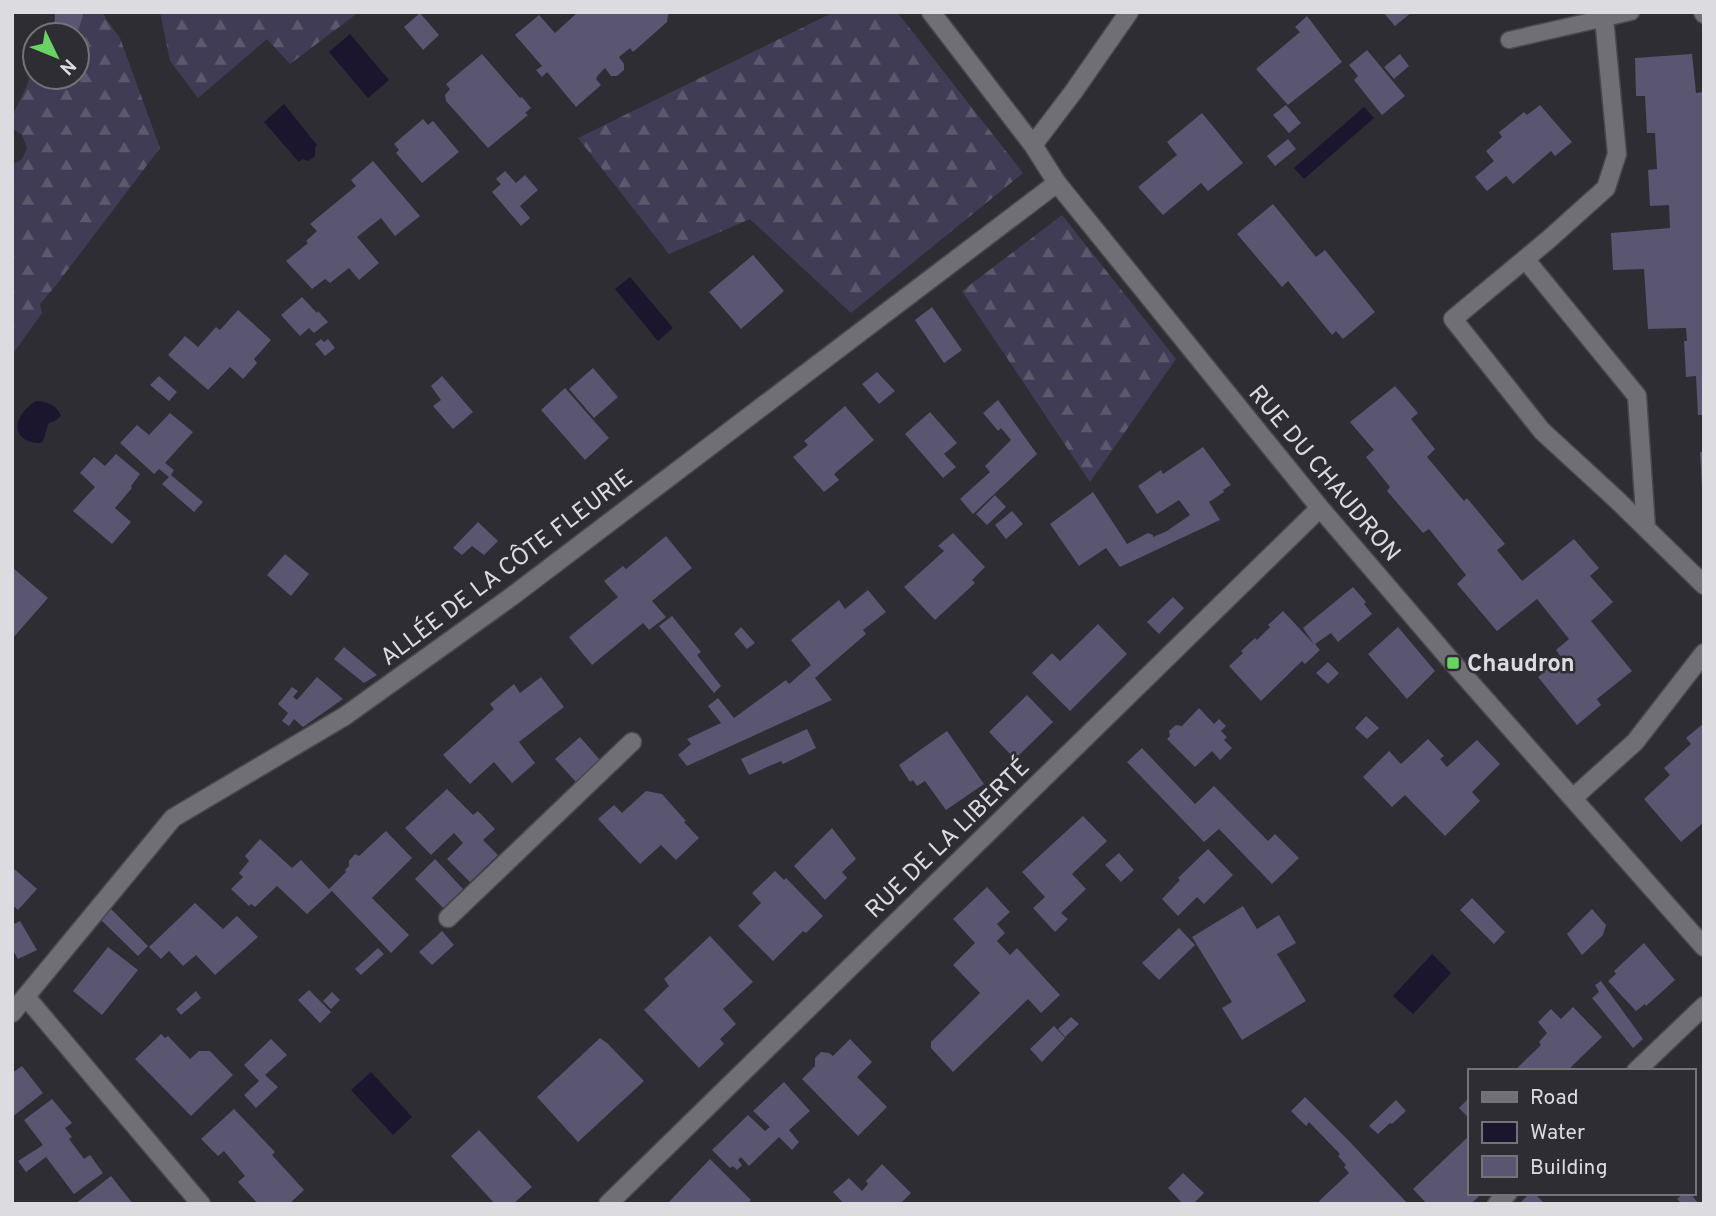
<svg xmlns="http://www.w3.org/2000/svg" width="1716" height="1216" viewBox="0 0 1716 1216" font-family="Overpass,sans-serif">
<defs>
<pattern id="forest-firs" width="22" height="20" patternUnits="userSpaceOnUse" patternTransform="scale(1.75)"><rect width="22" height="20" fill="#413c55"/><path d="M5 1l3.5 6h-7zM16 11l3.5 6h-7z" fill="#5c586d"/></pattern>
</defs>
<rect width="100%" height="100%" fill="#2e2d33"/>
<path fill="url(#forest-firs)" d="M84,12H103L106,19L120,38L160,148L57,284L40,304L42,313L12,355V165L22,159L27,148L22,135L12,128V116L27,86L35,57V77H77V35Z
M160,12H359L290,64L267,39L198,98L170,61Z
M834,12H897L1023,173L851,313L750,219L669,254L578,138Z
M1062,215L1176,359L1090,482L962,291Z"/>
<path fill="#1b152d" d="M350,34L389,80L368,98L329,52Z
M284,104L317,145L315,148V156L308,161L302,159L299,162L264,122Z
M1364,107L1374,118L1304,179L1294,168Z
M630,277L673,328L658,341L615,289Z
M36,401C46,401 58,406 61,416L55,421L49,423C45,430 46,438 41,443C8,442 13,415 36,401Z
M1432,954L1451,973L1413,1014L1393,996Z
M371,1072L412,1117L393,1135L351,1090Z"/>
<path fill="#5a5571" d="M55,12H84L77,35H60L54,33Z
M578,12H672L668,15L667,22L633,52L630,48L619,57L624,64V70L617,76H611L605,68L598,75L596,79L601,85L576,107L547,72L542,77L536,70L542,66L515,35L539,15L555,33Z
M1383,12H1412L1395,26Z
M420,13L439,35L423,50L404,27Z
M1307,16L1342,62L1288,105L1256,69L1300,32L1295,27Z
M1367,50L1405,96L1382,115L1354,80L1358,76L1349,65Z
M482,54L520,98L522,97L531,108L525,113L528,115L488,148L446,101L445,95L450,89L446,84Z
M1400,54L1409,66L1394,79L1384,67Z
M1692,54L1696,93L1703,92L1704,98V415H1698L1696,376L1686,377L1684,341H1687L1686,328L1648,329L1644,269L1613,270L1611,233L1670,228L1669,205L1650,206L1648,170L1657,169L1655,133H1647L1645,96H1636L1635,58Z
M1286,105L1301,123L1289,133L1273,115Z
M1540,105L1572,142L1555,156L1551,151L1513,184L1506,176L1487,191L1475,177L1494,161L1486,151L1502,137L1499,132L1507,126L1524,112L1527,115Z
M1202,113L1243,163L1208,191L1201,183L1163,215L1138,187L1177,155L1167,142Z
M423,119L428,125L433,121L459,152L422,183L396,153L399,150L394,144Z
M1288,139L1296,149L1275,166L1267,156Z
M373,161L420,216L395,236L381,218L357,237L379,263L359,280L349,268L330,283L325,279L312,289L286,261L308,243L306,241L317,231L310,224L356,186L351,180Z
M505,171L516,183L525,175L538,190L520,206L530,218L521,226L492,192L501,184L496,179Z
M1273,204L1316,257L1325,250L1375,312L1343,339L1336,331L1332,335L1288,281L1282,287L1237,234Z
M753,255L784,291L741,329L709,292Z
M302,297L317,313L318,311L328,322L314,333L309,328L300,336L281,315Z
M932,307L962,350L944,363L915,320Z
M238,310L271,340L254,359L257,363L243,379L230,367L208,390L168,355L185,336L198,347L216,327L220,330Z
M321,339L324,342L328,339L335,348L325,356L315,344Z
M593,368L618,397L594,418L569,389Z
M877,372L895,391L879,404L862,384Z
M159,376L177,392L169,401L150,385Z
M442,376L473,412L453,429L433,406L441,400L431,386Z
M1395,386L1418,413L1411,419L1435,449L1427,457L1464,501L1467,498L1505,544L1497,550L1522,581L1574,539L1599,568L1590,576L1613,602L1591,621L1632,671L1597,699L1601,705L1577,725L1538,677L1561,657L1556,650L1569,639L1537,599L1497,631L1457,584L1466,575L1429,529L1423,533L1387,491L1390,487L1366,457L1374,450L1350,422Z
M565,388L609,438L585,460L541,410Z
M998,400L1037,454L973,514L960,499L990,472L985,466L1011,440L1001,428L998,431L983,413Z
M845,406L874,440L834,474L839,480L824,492L793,457L808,445L804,441Z
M930,412L957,443L944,454L956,467L943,478L905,434Z
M170,413L193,432L165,463L174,470L171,475L203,502L194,512L162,484L169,477L159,469L154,474L120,443L137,425L149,435Z
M1203,447L1231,485L1223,490L1224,492L1209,502L1220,520L1120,567L1106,548L1079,566L1050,524L1093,492L1127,544L1148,533L1153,535V537L1167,531L1190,515L1179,500L1157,514L1138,486L1161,470L1163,474Z
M1700,452H1704V487H1702Z
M116,454L140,474L131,486L132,488L115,508L131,522L112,544L73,511L95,487L80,473L94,457L105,466Z
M995,495L1006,507L987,525L976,514Z
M1012,511L1023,524L1006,539L995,525Z
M478,522L498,541L484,555L472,546L462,555L453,548Z
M953,533L985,567L972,580L975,583L935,620L904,587L944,551L938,546Z
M666,536L692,568L652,601L666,617L649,630L643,623L592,665L569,637L618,597L604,581L623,566L626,569Z
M285,554L309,574L291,596L267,575Z
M12,567L48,598L12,639Z
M1353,587L1366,602L1364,604L1372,614L1338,642L1331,633L1315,644L1320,650L1305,664L1302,661L1261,701L1229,666L1243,653L1241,651L1255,638L1257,640L1270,627L1268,625L1283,611L1314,644L1303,628Z
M868,590L886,612L863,630L866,634L815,678L832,700L687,766L678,755L691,744L687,739L721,723L708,706L718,698L734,718L786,680L789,684L811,665L791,640L839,600L845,609Z
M1173,597L1184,608L1159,634L1147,622Z
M672,616L701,652L697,655L721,686L714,693L659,626Z
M1098,624L1127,654L1070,711L1032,673L1052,653L1060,661Z
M741,627L755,643L747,649L734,634Z
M1398,627L1435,671L1407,699L1368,654Z
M344,647L377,675L364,683L334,659Z
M1328,662L1339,673L1328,684L1316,673Z
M317,677L343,699L303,727L294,719L289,726L282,721L288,713L278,704L292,687L298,691L293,697L297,700Z
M541,677L564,707L519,742L535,763L512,783L494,762L470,784L443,755L494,709L490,704L514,684L520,693Z
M1027,695L1053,722L1015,759L989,732Z
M1199,708L1214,724L1219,719L1226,726L1221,731L1227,737L1224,740L1232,748L1220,760L1212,751L1195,767L1167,739L1170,736L1169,731L1176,725L1182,726Z
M1366,716L1379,728L1367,739L1355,728Z
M1704,723V822L1681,842L1644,799L1670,775L1664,768L1691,744L1686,738Z
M807,729L816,748L783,764L781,761L749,775L741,759Z
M947,731L984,784L946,810L925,781L917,786L913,780L910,782L899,765Z
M580,737L600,760L576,782L555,759Z
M1428,739L1444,756L1440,759L1447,767L1477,740L1500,764L1472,792L1480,801L1445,836L1405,795L1392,807L1363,777L1389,751L1401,764Z
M1142,748L1195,804L1214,786L1268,841L1275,834L1299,858L1272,884L1219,829L1204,842L1127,762Z
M447,789L473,815L478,811L495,829L483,840L498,855L470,882L447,859L463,843L454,833L431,855L405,828Z
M646,791L662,794L686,821L684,822L699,838L676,860L661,845L640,864L598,819L614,805L622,813Z
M1083,816L1107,841L1072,874L1086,889L1061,913L1068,919L1055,932L1033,908L1045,897L1022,872Z
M832,828L856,859L842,872L847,878L825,900L794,866Z
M386,831L412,858L372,898L409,935L391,953L332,891L307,914L277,886L255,907L251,904L249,906L231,889L243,877L239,873L249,861L245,856L260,839L292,868L301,860L329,889L346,872L345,870L349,866V861L355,854L359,856Z
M1208,849L1233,875L1204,904L1197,897L1178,916L1162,899L1180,880L1178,878Z
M1119,853L1134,870L1121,882L1105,865Z
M435,859L463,889L443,908L415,879Z
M12,867L37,889L18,910L12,905Z
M775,871L784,880L786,878L823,916L806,933L803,931L773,961L738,926L761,903L752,893Z
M987,887L1010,912L997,924L1005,933L997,941L1010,955L1017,948L1060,995L1041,1013L1028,999L953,1072L931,1048V1042L980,993L953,965L975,943L953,919Z
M1472,898L1505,932L1494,944L1460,910Z
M195,903L223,929L237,916L258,937L215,975L196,955L183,966L169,951L161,959L149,947Z
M1243,906L1257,929L1279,915L1296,943L1277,954L1306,1001L1242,1040L1222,1008L1232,1002L1192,937Z
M110,908L148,946L138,956L101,920Z
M1592,909L1606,925L1603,935L1582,955L1567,934Z
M20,921L37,950L18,959L12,949V925Z
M1179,928L1195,945L1159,980L1142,963Z
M442,931L454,945L432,965L419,952Z
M710,936L753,982L723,1009L736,1024L720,1039L724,1044L699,1068L644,1010L669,986L664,979Z
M1644,943L1675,980L1646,1006L1645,1004L1636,1011L1608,981L1616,974L1614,971Z
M108,947L138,970L102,1015L73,991Z
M378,948L384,954L361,975L355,969Z
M1601,981L1643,1039L1633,1048L1592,998L1599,992L1595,985Z
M309,990L331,1012L320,1023L298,1000Z
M196,991L201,998L181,1015L176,1009Z
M332,992L340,1000L331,1009L323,1001Z
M1573,1007L1602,1037L1567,1071H1514L1541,1045L1539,1042L1547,1033L1538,1022L1551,1009L1561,1019Z
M1071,1017L1079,1024L1065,1037L1058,1029Z
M1054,1026L1065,1038L1042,1062L1030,1049Z
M161,1034L165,1038L168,1036L190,1059L199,1051H210L233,1075L191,1116L135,1059Z
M600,1038L607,1043L644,1081L578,1142L537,1097Z
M271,1039L287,1055L265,1075L278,1087L256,1108L244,1095L259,1081L244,1065Z
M850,1039L872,1062L857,1077L887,1107L858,1136L802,1079L815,1066V1058L821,1052L829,1053L833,1056Z
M22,1066L43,1093L12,1117V1073Z
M784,1082L810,1111L789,1130L799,1142L792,1150L779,1137L749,1166L741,1157L738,1160L742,1165L737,1170L733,1166L730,1168L712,1150L748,1115L765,1131L770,1127L753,1111Z
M1305,1097L1351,1143L1408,1204H1322L1319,1201L1349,1173L1344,1167L1346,1165L1338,1156L1340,1154L1309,1122L1306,1126L1291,1111Z
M1469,1098V1118L1459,1108Z
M52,1099L72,1123L65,1128L72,1137L69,1139L84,1159L90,1155L103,1173L74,1194L46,1157L26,1172L18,1161L43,1145L24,1120Z
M1396,1100L1406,1111L1392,1124L1390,1123L1378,1134L1369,1126Z
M234,1109L275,1152L272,1155L304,1190L289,1204H258L238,1182L245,1176L224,1151L218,1156L201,1139Z
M479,1130L532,1187L513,1204H495L451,1156Z
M1469,1136V1193H1482L1471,1204H1427L1413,1189Z
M710,1159L751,1200L747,1204H667Z
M882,1164L911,1193L900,1204H844L833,1192L849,1178L862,1191L868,1184L866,1181Z
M1183,1173L1204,1193L1193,1204H1183L1168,1188Z
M111,1176L133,1204H75Z
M1530,1193H1534L1545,1204H1519Z
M1684,1193H1690L1699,1204H1682L1677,1199Z"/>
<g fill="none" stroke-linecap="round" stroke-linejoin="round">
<g stroke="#49484e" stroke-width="19">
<path id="lane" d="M1509,40L1631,12"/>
</g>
<g stroke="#49484e" stroke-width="21">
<path id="street" d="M931,12L1033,145L1057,183L1320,508L1453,663L1704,947
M1703,12L1704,14
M1604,18L1617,154L1606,188L1548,240L1453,319L1542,431L1616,499L1704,585
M1033,145L1074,91L1129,12
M1525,259L1637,396L1646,528
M1573,798L1635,742L1704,653
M448,918L632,742
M26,997L201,1204
M12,1013L173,818L345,716L511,597L1057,183
M1636,1071L1704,1006
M608,1204L1320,508
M1497,1204L1508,1193"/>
</g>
<use href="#lane" stroke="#706f76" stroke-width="16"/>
<use href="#street" stroke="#706f76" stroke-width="18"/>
</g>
<rect fill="#69d464" stroke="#2e2d33" stroke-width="2.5" x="1446" y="656" width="14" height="14" rx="3.5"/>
<g text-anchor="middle" stroke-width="5" stroke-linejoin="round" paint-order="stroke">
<g font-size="24" fill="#dcdbe0" stroke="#2e2d33">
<text transform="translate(1325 473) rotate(50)" y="8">RUE DU CHAUDRON</text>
<text transform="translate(506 567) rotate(-37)" y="8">ALLÉE DE LA CÔTE FLEURIE</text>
<text transform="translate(947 838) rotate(-44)" y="8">RUE DE LA LIBERTÉ</text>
</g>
<g font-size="24" font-weight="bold" fill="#dcdbe0" stroke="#2e2d33" text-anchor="start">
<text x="1467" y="671">Chaudron</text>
</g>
</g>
<rect width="1716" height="1216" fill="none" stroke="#dcdbe0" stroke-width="28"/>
<rect x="1468" y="1069" width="228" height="126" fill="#2e2d33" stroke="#747378" stroke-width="2"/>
<rect x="1482" y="1092" width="35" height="10" fill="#706f76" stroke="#747378" stroke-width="2"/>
<text x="1530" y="1104" font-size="21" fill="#dcdbe0">Road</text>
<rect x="1482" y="1122" width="35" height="21" fill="#1b152d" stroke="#747378" stroke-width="2"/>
<text x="1530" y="1139" font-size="21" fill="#dcdbe0">Water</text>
<rect x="1482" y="1156" width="35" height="21" fill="#5a5571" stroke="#747378" stroke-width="2"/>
<text x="1530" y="1174" font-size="21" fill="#dcdbe0">Building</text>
<g transform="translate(56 56) rotate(133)"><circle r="33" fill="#2e2d33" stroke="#747378" stroke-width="2"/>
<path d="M0-5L12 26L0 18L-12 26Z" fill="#69d464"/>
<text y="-10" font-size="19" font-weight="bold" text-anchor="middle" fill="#dcdbe0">N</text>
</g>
</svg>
